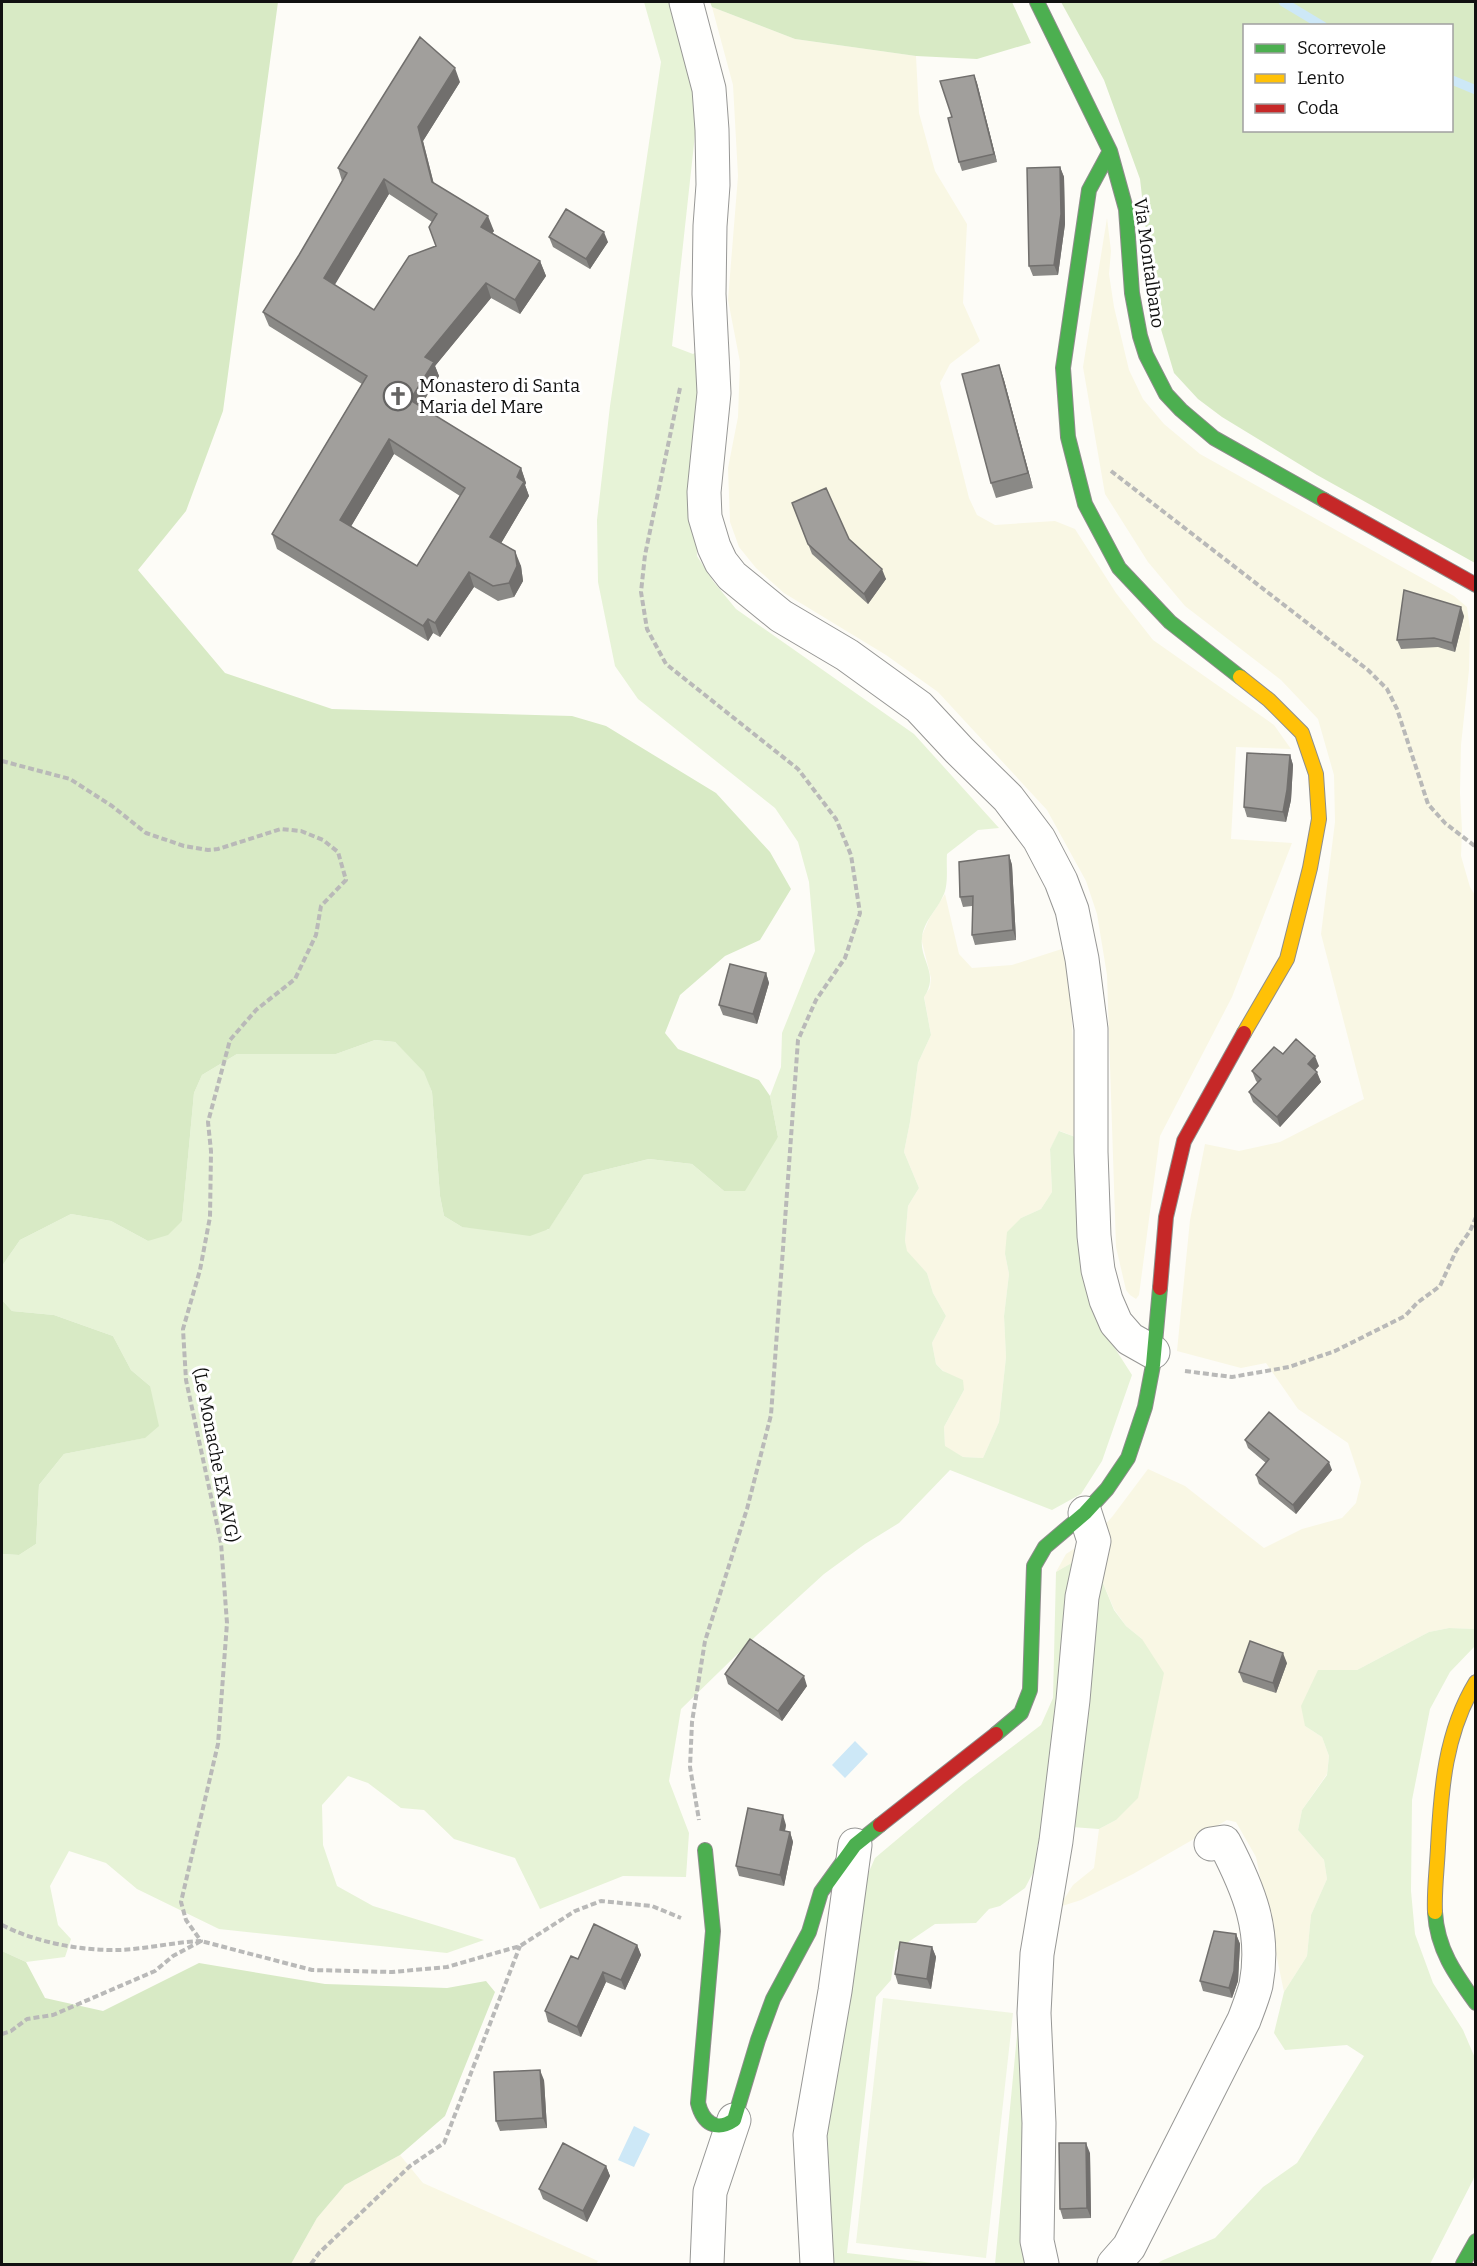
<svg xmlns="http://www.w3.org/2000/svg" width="1477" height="2266" viewBox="0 0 1477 2266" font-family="Bitter,serif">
<rect width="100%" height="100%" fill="#fdfcf7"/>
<path fill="#f9f7e4" d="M712,7L795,39L916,56L919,113L935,171L967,224L963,303L980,341L950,364L940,383L969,498L977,515L995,525L1055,521L1075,529L1116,593L1153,640L1274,725L1291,749L1236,747L1231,839L1292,843L1232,997L1160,1136L1139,1295L1136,1299L1130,1295L1126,1290L1116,1247L1107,975L1097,914L1086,881L1047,810L938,692L886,655L784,593L756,568L739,547L730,522L728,468L738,417L740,362L728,300L738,176L733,85Z
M1107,218L1111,251L1109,274L1114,307L1129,370L1143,399L1164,424L1200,454L1454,596L1467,607L1470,629L1469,670L1461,745L1460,793L1462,830L1461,856L1470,887L1476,897L1475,1629L1449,1628L1429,1632L1357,1670L1305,1726L1322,1737L1329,1756L1327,1774L1302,1810L1298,1830L1324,1860L1327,1879L1311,1915L1307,1956L1284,1992L1256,1857L1236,1822L1227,1820L1133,1874L1081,1900L1059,1907L1073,1885L1094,1868L1099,1829L1116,1820L1142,1639L1126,1626L1114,1609L1095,1564L1075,1561L1056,1572L1066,1554L1095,1535L1112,1517L1148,1469L1185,1486L1264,1548L1302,1529L1342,1518L1356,1503L1361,1482L1348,1443L1298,1409L1266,1363L1241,1368L1177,1351L1190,1220L1205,1144L1239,1151L1280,1142L1364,1099L1321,934L1335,822L1334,775L1318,719L1281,680L1185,606L1148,562L1105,494L1083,367Z
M945,894L959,954L972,968L1012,965L1068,947L1078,1138L1060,1131L1050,1149L1052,1192L1041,1209L1021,1218L1005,1254L1009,1274L1004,1316L1006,1357L999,1422L983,1458L963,1457L945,1447L944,1427L964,1390L936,1364L932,1343L946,1316L933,1293L927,1273L906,1251L905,1241L908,1206L919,1188L904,1152L910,1122L918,1063L931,1035L924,996L930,988L931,978L921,938L929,919Z
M400,2155L423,2183L598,2261L596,2264H291L317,2218L345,2185Z"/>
<path fill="#e7f3d7" d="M644,2H679L699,98L672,346L693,354L703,348L694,465L697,556L713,581L736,609L914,734L999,828L978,830L947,854C946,866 949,885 943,896C937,910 923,922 922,938C919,960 940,973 924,997L931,1035L918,1063L910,1122L904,1152L919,1188L908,1206L905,1241L907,1251L927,1273L933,1293L946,1316L932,1343L936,1364L943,1371L963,1380L964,1390L944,1427L945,1446L963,1457L983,1458L999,1422L1006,1357L1004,1316L1009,1274L1005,1254L1007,1232L1021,1218L1041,1209L1052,1192L1050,1149L1059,1131L1078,1138L1109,1339L1132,1375L1102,1461L1081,1494L1052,1510L950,1470L899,1523L865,1544L824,1574L757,1635L681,1709L669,1781L689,1833L686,1877L623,1876L540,1909L515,1858L454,1839L424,1810L401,1808L368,1783L348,1776L322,1805L323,1845L337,1886L373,1906L484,1940L447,1953L219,1929L137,1889L106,1863L69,1851L50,1886L58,1925L71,1939L65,1957L26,1962L2,1951V1554L19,1555L36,1544L39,1485L64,1454L144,1438L150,1386L131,1370L113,1336L54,1315L12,1311L2,1300V1266L20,1240L71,1214L111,1221L148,1241L182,1221L194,1093L202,1075L237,1054H336L375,1040L395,1042L425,1072L432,1092L440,1196L444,1216L462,1227L548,1230L584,1175L649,1159L692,1164L724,1191L778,1137L770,1096L781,1067L782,1033L815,951L809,882L798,842L775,808L638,699L615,666L598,582L597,520L610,406L661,62Z
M1075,1561L1095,1564L1114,1610L1126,1626L1142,1639L1164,1673L1138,1798L1116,1820L1099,1829L1058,1826L1048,1829L1037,1846L1036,1867L1025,1888L1000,1906L989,1909L976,1923L935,1924L895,1951L891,1980L876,1997L847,2253L942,2264H832L824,2164L827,2107L864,1883L875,1858L963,1784L1041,1725L1053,1698L1056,1572Z
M1449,1628L1475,1629V1646L1450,1672L1430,1709L1412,1800L1411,1891L1415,1934L1433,1983L1463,2030L1475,2058L1476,2171L1473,2180L1430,2264H1157L1161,2261L1215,2238L1263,2187L1297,2163L1364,2056L1347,2045L1285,2050L1274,2033L1284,1992L1307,1956L1311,1915L1327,1879L1324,1860L1298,1830L1302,1810L1327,1775L1329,1756L1322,1737L1305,1726L1301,1706L1318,1670H1357L1429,1632Z
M1018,2025L1026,2026L1028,2264H993H995Z"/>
<path fill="#d8eac5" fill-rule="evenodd" d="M2,2H278L223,411L186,511L138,570L225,673L332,709L572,716L606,726L716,793L770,852L791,889L760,940L725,956L680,995L665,1033L678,1049L759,1080L770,1096L778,1137L745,1191H724L692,1164L649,1159L584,1175L549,1229L530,1236L462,1227L444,1216L440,1196L432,1092L424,1072L395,1042L375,1040L336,1054H237L202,1075L194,1093L182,1221L168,1235L148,1241L111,1221L71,1214L20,1240L2,1266Z
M710,2H1012L1031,43L977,59L916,56L795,39L712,7Z
M1061,2H1475V563L1317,475L1222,417L1198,399L1174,373L1155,309L1140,179L1104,80ZM1244,26H1452V130H1244Z
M2,1300L12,1311L54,1315L113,1336L131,1370L150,1386L159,1426L145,1438L64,1454L39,1485L36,1544L19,1555L2,1554Z
M2,1951L26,1962L45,1998L103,2011L199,1963L325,1984L447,1988L486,1981L495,1992L445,2116L400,2155L345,2185L317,2218L291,2264H2Z"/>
<path fill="#f0f6e1" d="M883,1998L1013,2013L986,2258L856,2243Z"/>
<path fill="#cde8f7" d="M855,1741L868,1754L845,1778L832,1765Z
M634,2126L650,2134L634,2167L618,2160Z"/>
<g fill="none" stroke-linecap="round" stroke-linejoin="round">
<path stroke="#cde8f7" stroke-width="9" d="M1283,2L1323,26
M1452,80L1476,90"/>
<g stroke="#979795" stroke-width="35">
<path id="street" d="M686,2L709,89L712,130L713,185L710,226L709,294L714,393L704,492L705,517L714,547L721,562L732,576L781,616L847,655L919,707L959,750L1008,798L1039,839L1061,881L1072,910L1082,959L1091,1029V1152L1094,1236L1098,1270L1106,1300L1116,1323L1130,1339L1153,1352
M707,2264L710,2192L734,2120
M817,2264L810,2135L835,1991L855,1845
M1042,2264L1037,2241L1039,2123L1034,2013L1037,1954L1056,1841L1073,1700L1082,1597L1094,1541L1085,1513
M1114,2264L1129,2247L1244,2020C1248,2009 1253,1997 1256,1985C1266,1931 1249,1890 1224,1842L1211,1844"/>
</g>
<g stroke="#8e8d8b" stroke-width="16">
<path id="fast" d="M1037,2L1110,151L1126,209L1132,293L1140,336L1146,355L1166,394L1181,410L1214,438L1324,500
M1110,151L1089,190L1063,368L1068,437L1085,504L1119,568L1170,622L1240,677
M996,1734L1021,1713L1030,1690L1034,1566L1045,1547L1085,1513L1107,1489L1128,1458L1145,1407L1153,1365L1160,1288
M705,1850L713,1931L698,2103C703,2123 716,2132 734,2120L758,2040L773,1999L809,1932L821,1892L855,1845L880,1825
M1435,1912C1437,1949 1455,1974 1476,2003
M1463,2264L1476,2241"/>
</g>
<g stroke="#8e8d8b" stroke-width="16">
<path id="slow" d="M1240,677L1269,700L1302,733L1316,774L1319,819L1310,868L1287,959L1244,1033
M1435,1912C1434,1890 1437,1869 1438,1847C1441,1789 1445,1733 1476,1682"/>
</g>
<g stroke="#8e8d8b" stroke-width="16">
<path id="jam" d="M1324,500L1476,585
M1160,1288L1166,1217L1184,1141L1244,1033
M880,1825L996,1734"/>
</g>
<path stroke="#b9b9b8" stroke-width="4" stroke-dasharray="6 3" stroke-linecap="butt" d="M680,388L645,555L641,592L647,629L666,664L798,769L836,819L851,855L860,913L845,958L816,1000L798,1040L771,1415L747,1509L705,1641L692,1722L690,1767L699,1820
M1111,471L1368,670L1387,689L1397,709L1428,804L1445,823L1476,847
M2,761L70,779L112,806L146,833L184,846L208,850L218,849L281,829L301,831L323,840L338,852L346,880L321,906L316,935L295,979L256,1010L230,1040L208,1122L211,1151L210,1217L200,1270L183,1329L186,1380L221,1543L227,1623L218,1744L181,1902L186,1920L201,1941C174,1942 146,1949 119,1950C81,1951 35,1942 2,1925
M1185,1371L1232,1377L1289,1367L1335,1351L1405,1316L1417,1303L1440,1286L1456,1251L1470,1231L1476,1217
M2,2034L11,2031L27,2019L53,2015L155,1971L173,1956L201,1941L312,1970L392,1972L447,1967L520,1946L575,1911L601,1901L652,1906L681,1918
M311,2264L319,2253L410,2166L444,2143L520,1946"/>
<use href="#street" stroke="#fffffe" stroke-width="33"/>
<use href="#fast" stroke="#4caf50" stroke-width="14"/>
<use href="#slow" stroke="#ffc107" stroke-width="14"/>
<use href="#jam" stroke="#c62828" stroke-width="14"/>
</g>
<path fill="#8a8986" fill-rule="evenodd" d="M974,75L977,83L997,162L962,171L959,162L952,117Z
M460,82L423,141L434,184L494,231L492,233L540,261L546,276L520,314L491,298L435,366L439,376L420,407L521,468L526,483L525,485L529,496L501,543L521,566L523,581L514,597L498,601L474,587L440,637L433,633L428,641L277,549L272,534L362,384L269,326L263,312L299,255L342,181L338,168ZM389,194L432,222L436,246L374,310L334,285ZM394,454L460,496L417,566L351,526Z
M1060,167L1064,177L1065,224L1058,275L1033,276L1029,266Z
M549,237L608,242L590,269L553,247Z
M999,365L1004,380L1033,488L996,498L991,483Z
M792,503L849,539L886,579L868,604L812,554Z
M1464,616L1455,652L1438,647L1401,649L1397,640Z
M1290,755L1293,765L1291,800L1286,822L1247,817L1244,807Z
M1009,855L1012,865L1016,940L975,945L972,935V906L963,907L960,897Z
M766,973L769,983L757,1024L723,1015L719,1005Z
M1283,1054L1319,1066L1315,1070L1321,1082L1280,1127L1253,1102L1249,1092L1258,1083L1256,1081L1252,1071Z
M1245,1440L1332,1470L1296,1514L1259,1484L1256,1475L1266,1463L1248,1448Z
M1287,1663L1276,1693L1243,1682L1239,1672Z
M725,1674L807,1686L782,1721L728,1684Z
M786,1825L785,1831L790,1832L793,1842L784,1886L739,1876L736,1866Z
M1236,1934L1240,1944L1238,1981L1232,1998L1203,1991L1200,1981Z
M637,1945L641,1955L625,1990L606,1982L581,2037L548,2022L545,2011L578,1959Z
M932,1947L936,1957L931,1989L898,1984L895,1974Z
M544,2080L547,2128L500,2131L496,2121Z
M1090,2153L1091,2218L1063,2219L1060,2209Z
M606,2166L610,2176L587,2222L543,2199L539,2189Z"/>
<path fill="#716f6d" d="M455,68L460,82L423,141L437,197L432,182L418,127Z
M974,75L977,83L997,162L994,154Z
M1060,167L1064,177L1065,224L1058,275L1054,265Z
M384,179L389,194L330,293L324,278Z
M488,216L494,231L486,241L481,227Z
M604,232L608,242L590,269L586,259Z
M540,261L546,276L520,314L515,300Z
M486,283L491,298L435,366L439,376L415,415L410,400L425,357Z
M999,365L1004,380L1033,488L1028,473Z
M389,439L394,454L346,535L340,520Z
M521,468L526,483L525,485L529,496L496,552L490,537Z
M515,551L521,566L523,581L514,597L509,583Z
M882,569L886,579L868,604L864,594Z
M469,572L474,587L440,637L435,623Z
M1461,607L1464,616L1455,652L1452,643Z
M428,619L433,633L428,641L423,626Z
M1290,755L1293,765L1291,800L1286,822L1283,812Z
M1009,855L1012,865L1016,940L1013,930Z
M766,973L769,983L757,1024L753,1014Z
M1315,1056L1319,1066L1312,1074L1308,1064Z
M1317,1072L1321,1082L1280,1127L1277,1117Z
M1329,1462L1332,1470L1296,1514L1293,1505Z
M1283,1653L1287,1663L1276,1693L1273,1683Z
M804,1676L807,1686L782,1721L778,1711Z
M783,1815L786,1825L783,1840L780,1830Z
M790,1832L793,1842L784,1886L780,1875Z
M1236,1934L1240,1944L1238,1981L1232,1998L1229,1988Z
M637,1945L641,1955L625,1990L621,1980Z
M932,1947L936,1957L931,1989L927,1979Z
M603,1972L606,1982L581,2037L577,2027Z
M540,2070L544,2080L547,2128L543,2118Z
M1086,2143L1090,2153L1091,2218L1087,2208Z
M606,2166L610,2176L587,2222L583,2211Z"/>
<path fill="#a19f9c" stroke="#716f6d" stroke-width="1.5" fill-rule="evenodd" d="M420,37L455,68L418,127L432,182L488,216L481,227L540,261L515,300L486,283L425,357L434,362L410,400L521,468L517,477L524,482L490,537L515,551L517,566L509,583L493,586L469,572L435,623L428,619L423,626L272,534L367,376L263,312L299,255L347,173L338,168ZM384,179L437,214L429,227L436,246L409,256L374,310L324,278ZM389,439L465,488L417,566L340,520Z
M974,75L994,154L959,162L948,118L952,117L940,81Z
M1060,167L1061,214L1054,265L1029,266L1027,168Z
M566,209L604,232L586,259L549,237Z
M999,365L1028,473L991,483L962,374Z
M826,488L849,539L882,569L864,594L808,544L792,503Z
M1404,590L1461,607L1452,643L1434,638L1397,640Z
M1247,753L1290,755L1287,790L1283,812L1244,807Z
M1009,855L1013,930L972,935L973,896L960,897L959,862Z
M730,964L766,973L753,1014L719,1005Z
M1296,1039L1315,1056L1308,1064L1317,1072L1277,1117L1249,1092L1261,1079L1252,1071L1274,1047L1283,1054Z
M1269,1412L1329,1462L1293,1505L1256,1475L1269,1459L1245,1440Z
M750,1639L804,1676L778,1711L725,1674Z
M1250,1641L1283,1653L1273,1683L1239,1672Z
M748,1808L783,1815L780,1830L790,1832L780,1875L736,1866Z
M594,1924L637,1945L621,1980L603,1972L577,2027L545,2011L571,1956L578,1959Z
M1214,1931L1236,1934L1234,1971L1229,1988L1200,1981Z
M900,1942L932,1947L927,1979L895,1974Z
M540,2070L543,2118L496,2121L494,2072Z
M563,2143L606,2166L583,2211L539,2189Z
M1059,2143H1086L1087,2208L1060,2209Z"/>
<defs>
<g id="church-ring" transform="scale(1.5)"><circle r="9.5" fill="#fff" stroke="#646362" stroke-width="1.5"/><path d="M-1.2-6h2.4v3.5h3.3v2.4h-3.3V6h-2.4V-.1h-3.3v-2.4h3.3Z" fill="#646362"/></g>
</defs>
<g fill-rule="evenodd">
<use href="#church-ring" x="398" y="396"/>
</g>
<g text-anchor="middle" stroke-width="6" stroke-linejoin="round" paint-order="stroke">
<g font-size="18" fill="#111" stroke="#fff">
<text transform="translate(1149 263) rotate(82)" y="6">Via Montalbano</text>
<text transform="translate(216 1455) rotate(79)" y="6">(Le Monache EX AVG)</text>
</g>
<g font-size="18" fill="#111" stroke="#fff" text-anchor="start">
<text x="419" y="392">Monastero di Santa<tspan x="419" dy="21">Maria del Mare</tspan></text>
</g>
</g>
<rect width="1477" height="2266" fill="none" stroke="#111111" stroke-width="6"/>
<rect x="1243" y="24" width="210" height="108" fill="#ffffff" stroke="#a0a0a0" stroke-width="1.5"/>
<rect x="1255" y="44" width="30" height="9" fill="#4caf50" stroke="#a0a0a0" stroke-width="1.5"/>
<text x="1297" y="54" font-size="18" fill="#111111">Scorrevole</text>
<rect x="1255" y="74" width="30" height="9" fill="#ffc107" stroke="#a0a0a0" stroke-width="1.5"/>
<text x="1297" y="84" font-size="18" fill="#111111">Lento</text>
<rect x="1255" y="104" width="30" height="9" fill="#c62828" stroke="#a0a0a0" stroke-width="1.5"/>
<text x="1297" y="114" font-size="18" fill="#111111">Coda</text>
</svg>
